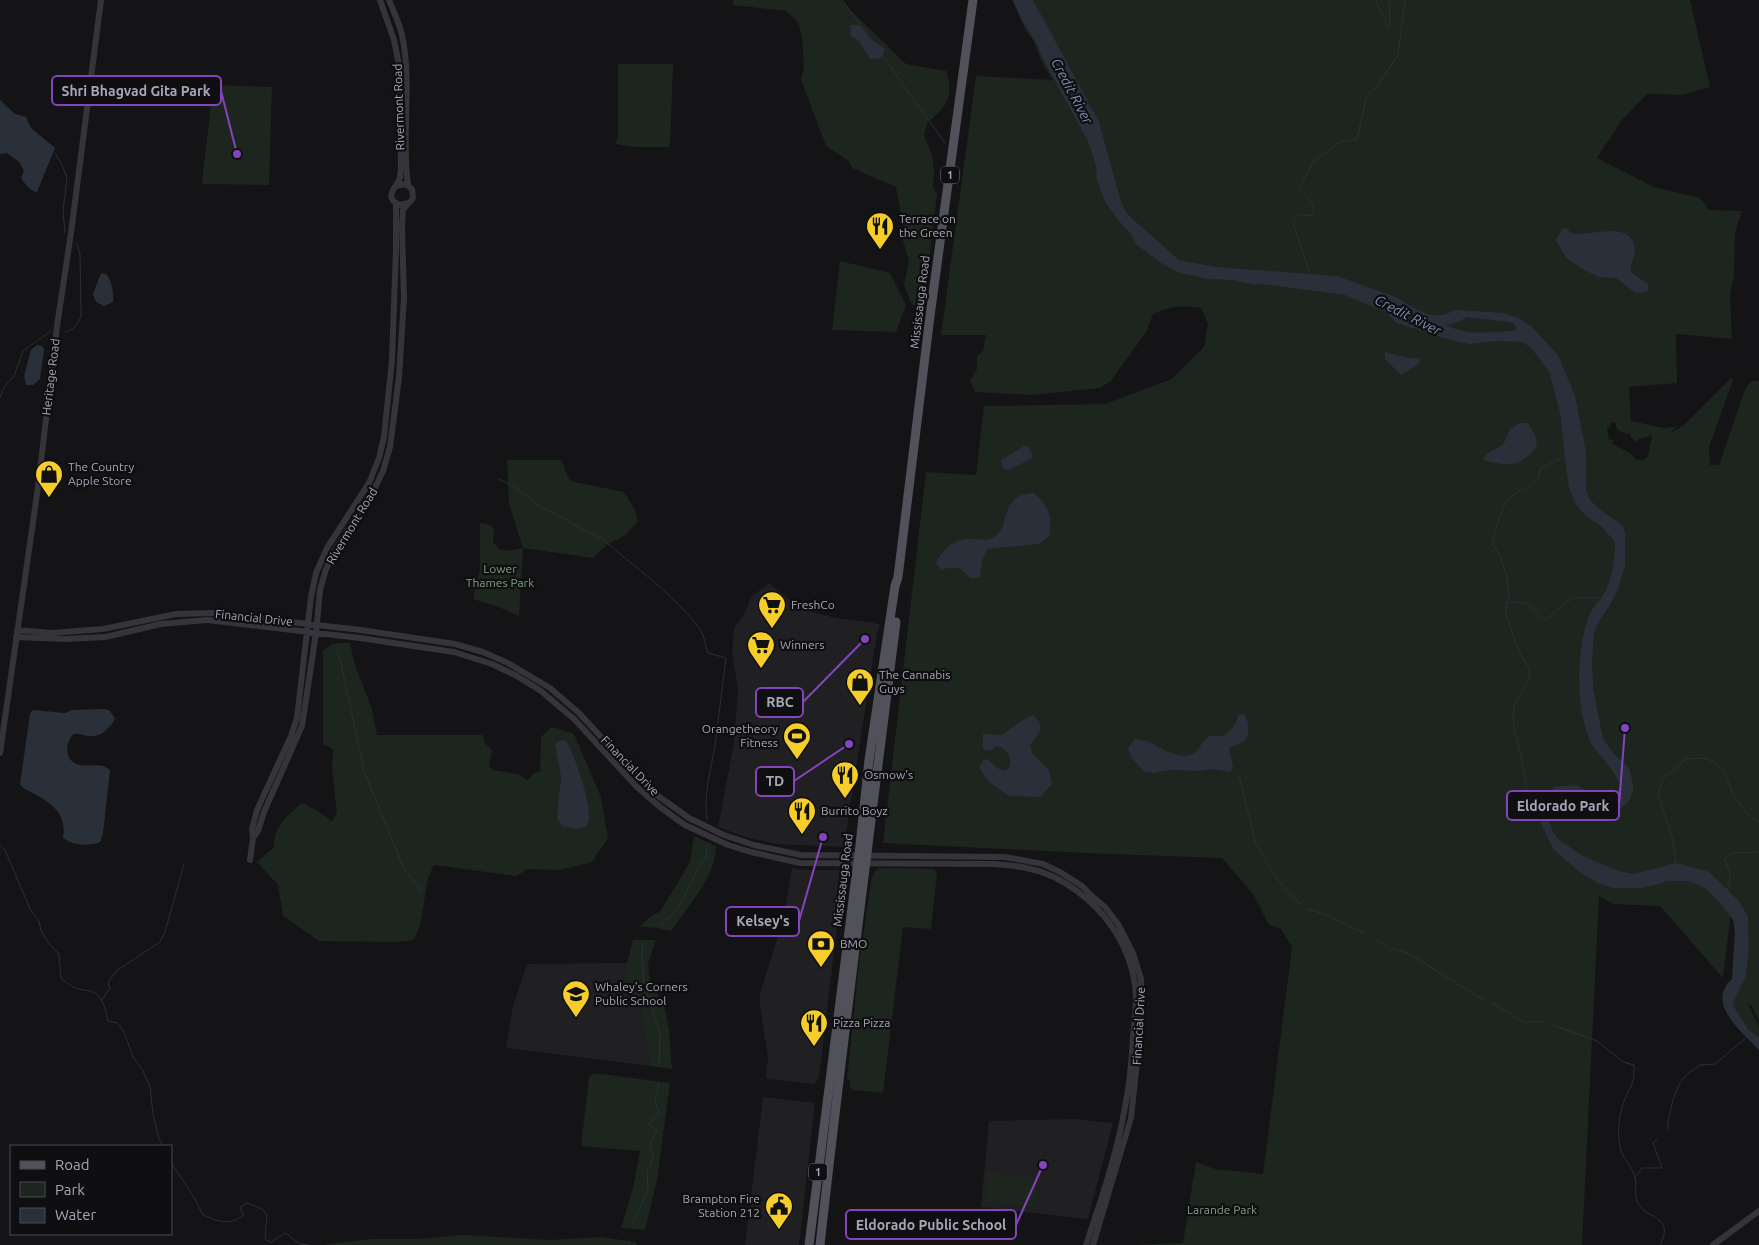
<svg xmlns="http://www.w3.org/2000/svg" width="1759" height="1245" viewBox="0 0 1759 1245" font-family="Ubuntu,sans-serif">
<rect width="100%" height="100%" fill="#141315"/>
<path fill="#201f22" d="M769,583L790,600L813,612L835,618L874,623L880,625L877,633L844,847L777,844L748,838L718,827L734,743L738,689L732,653L734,628L745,613L751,597Z
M792,868L805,870H839L843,877L819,1078L814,1084L767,1079L766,1076L768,1058L760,1006V993L784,918Z
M627,963V991L630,997L640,1010L650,1066L506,1048L513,1006L527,964Z
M763,1097L815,1103L799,1245H745Z
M1074,1119L1113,1123L1088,1219L981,1207L989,1121Z"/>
<path fill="#1d251f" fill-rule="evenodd" d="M733,0H840L906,64L946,71C955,97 946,108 927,123L924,136L932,155L934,170L933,187L937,194L928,270C924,284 926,300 920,312L911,303L904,285L909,261L903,241L904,231L896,187L852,168L849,161L826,146L801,80L804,67L802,37L798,22L786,11L733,5Z
M1012,0H1690L1710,87L1682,95L1647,94L1622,120L1597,158L1654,187L1700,198L1709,210L1742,211L1735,233L1734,275L1730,296L1732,339L1676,334L1677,383L1629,387L1631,421L1665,428L1678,426L1670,433L1683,426L1731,378L1733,380L1709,447L1710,465H1719L1746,387L1752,381H1759V1022L1752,1006L1748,1004L1759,1026V1037L1748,1029L1734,1008L1733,1002L1746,976L1749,949L1748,916L1733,896L1723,978L1660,906L1613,904L1599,896L1582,1245H1131L1183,1243L1196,1162L1215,1169L1263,1174L1292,947L1280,928L1269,925L1253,894L1222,858L1107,854L883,843L926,472L976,475L984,406L1105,404L1172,379L1204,347L1208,324L1201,308C1181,305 1171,306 1153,314L1147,331L1111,381L1100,388L1032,395L975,392L970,381L977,369V356L983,351L986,335H941L976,76L1053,80L1042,63L1034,42L1025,29ZM1610,422L1616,423V427L1618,430L1626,434L1629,433L1635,443L1639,439L1651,436L1652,439C1647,447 1654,461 1637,460L1631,454L1612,443L1614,440L1609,439L1607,428L1610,427Z
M618,64H673L670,147H634L615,144L618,136Z
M211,85L272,87L269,185L203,184L202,182L210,113Z
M840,261L890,273L906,305L896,332L832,330Z
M507,460H561L570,481L624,492L635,510L638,522L624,536L608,544L593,558L523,548L519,616L496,606L473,599L480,569V523L488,524L494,528L493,542L499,549L507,551L523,548L509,504Z
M342,643H350L355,665L372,709L377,735H482L485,743L492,750L489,766L493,770L517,774L528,780L534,773L540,771L541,737L550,728H556L574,734L601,797L608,838L592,862L560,870L528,869L516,876L434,865L428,878L420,926L413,940L398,942L319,941L283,916L278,885L257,862L274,847C273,827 288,815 302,803L316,810L332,821L337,812L332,769L333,749L323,744V651L332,644Z
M694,836L716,846C717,875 687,908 671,931L658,928L639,927L651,916L660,912L690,862Z
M879,868L934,869L937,873L931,929L903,927L883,1093L853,1090L850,1086V1080L847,1079L859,963L872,876H874V872Z
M633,940H656L648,964L650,984L663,1001L669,1029L672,1069L650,1066L640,1010L630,997L627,991V963Z
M594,1073L670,1083L657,1180L645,1230L621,1228L633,1188L640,1151L581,1146L589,1077Z
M988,1172L1038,1178L1034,1207L985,1201Z
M463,1235L549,1240L601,1237L636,1242L637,1245H322L370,1239H419Z"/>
<path fill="#293039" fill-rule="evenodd" d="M1013,0H1033L1099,122L1121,202L1127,214L1179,260L1216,267L1337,276L1398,298L1412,307L1430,315H1444L1455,310L1504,313L1520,319L1532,327L1558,355L1575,396L1586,452V492L1591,501L1599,509L1618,522L1623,527L1625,533V566L1618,589L1610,605L1600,620L1594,633L1592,662L1593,688L1603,739L1613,753L1629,768L1633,784V791L1629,801L1619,810L1608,813H1601L1562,796L1555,798L1550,808L1549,820L1552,830L1559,840L1583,856L1618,871L1634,874L1676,863L1709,872L1738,900L1748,916L1749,949L1746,976L1733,1002L1734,1007L1748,1029L1759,1037V1050C1742,1032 1705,1003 1732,979L1735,932L1733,920L1723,906L1706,889L1689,881H1666L1659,884L1641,888H1613L1598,883L1581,873L1553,849L1539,819V802L1542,797L1555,787L1577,785C1594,796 1613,817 1620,784C1616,776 1611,768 1605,761C1601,755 1595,750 1591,743C1575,709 1576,650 1589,616C1591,609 1598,603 1602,597C1612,581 1615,560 1615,542L1601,526L1586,516L1575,503L1569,487L1567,474L1560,413L1550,374L1542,362L1531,348L1523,342L1496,341L1470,344L1455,341L1396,323L1386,312L1345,295L1262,284L1255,285L1232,280L1209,279L1180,273L1161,263L1136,244L1131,234L1118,220L1106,203L1097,181L1096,166L1088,141L1043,59L1037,44L1022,20ZM1467,317L1509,322L1514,324L1517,328L1513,331C1490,332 1468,336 1446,325L1458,322Z
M859,25L872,40L885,49L881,58L870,59L858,40L851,36L850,25Z
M0,100L15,114L26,117L31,128L55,148L37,192C30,191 25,184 21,178L24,171L19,162L7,153L0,154Z
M1563,228L1568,229L1570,233C1586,238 1629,220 1634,245C1637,255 1630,261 1631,272L1648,284V290L1643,293H1636L1616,278L1599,277L1584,270L1566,258L1556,240Z
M101,273L106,274C112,281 114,293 113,302L104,306L96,302L93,294Z
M37,345L42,346L44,350L40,379L33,385H26L24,376L31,350Z
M1385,352L1409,358H1416L1420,360L1417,365L1401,375L1385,359Z
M1520,423H1528C1537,437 1542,445 1528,456C1522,461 1518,463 1511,464C1502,465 1492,462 1483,460C1487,451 1495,450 1503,445L1510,429Z
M1024,446H1028L1033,454L1031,459L1008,470L1003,468L1001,461L1003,459Z
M1033,493C1050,506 1052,516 1049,536L1039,544L987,549L982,561L980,577C967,583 969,571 958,568C953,567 946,569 941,569L936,563C941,549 958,537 973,539C979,539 985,541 992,538C1013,529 996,496 1033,493Z
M104,709L109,710L115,718C111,728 100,738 88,736C81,735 79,732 72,735C68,741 66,748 68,754C74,775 99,758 110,770L103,834L100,842C90,847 72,845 63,838C68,809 44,799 23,788L20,784L30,714L33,710L65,713L72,710Z
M1239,714H1244C1249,721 1251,734 1244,741C1240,744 1233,746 1229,748L1233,767L1230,772L1212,769L1200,771L1169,770L1154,773L1144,772L1132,758L1128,749L1134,739C1152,738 1171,760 1189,755C1200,753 1200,742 1208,737C1213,735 1216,737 1220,736C1232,734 1235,724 1239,714Z
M1033,715C1047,729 1039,733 1030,745L1032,753L1049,770L1052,784L1040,797L1009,796L989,782L983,774L979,766L983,760L987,759C992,763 996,768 1001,770C1014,774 1014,750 997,746L990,751L983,749V734L1002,735L1021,721Z
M561,740L566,741C575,755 591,803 589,820C589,822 586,826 586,827L577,829L562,826L557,818L561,777L555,744Z"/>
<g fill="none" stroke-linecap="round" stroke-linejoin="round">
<path stroke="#293039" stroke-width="1" d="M842,0L867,33
M1376,0C1377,10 1386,16 1386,26L1390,28
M1389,0L1390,28
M882,55L945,143
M55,153L62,165L67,178L63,211L65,233
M1311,276L1294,226V219L1299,214L1313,216C1317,203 1306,197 1299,188L1313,162L1340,142L1357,139L1367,95L1378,85L1398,55L1405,0
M65,332C74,331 78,323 81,316L80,254L77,244
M0,398L4,387L14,376L23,351L51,331
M498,479L517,488L540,507L554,513L587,532L601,538C633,566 677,596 701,631C705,637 705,646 708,653L726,658C722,687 719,717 715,746C711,769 703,796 707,819
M1507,603C1521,602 1526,600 1536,612C1539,616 1540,618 1545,620L1566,602L1574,598H1600
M337,651L341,663L364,771L404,869L422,891
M1239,775L1256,845C1263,853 1264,860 1270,868C1278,881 1289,895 1301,904
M1538,810L1530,797L1526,786L1521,756L1514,727L1513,714L1515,704L1529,679V668L1521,656L1506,616V603L1509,597L1507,577L1501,559L1492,542C1497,528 1500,506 1512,496C1527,483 1536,492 1541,468L1566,456
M0,845L5,850L31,911L39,921L41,931L51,946L59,954L61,978C85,1002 99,975 108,1021L117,1023L124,1032L133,1057L142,1069L150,1087L153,1114L159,1139L163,1146
M1676,863L1673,840L1658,795L1662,780L1686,759C1693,759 1702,757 1709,760C1728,767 1727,786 1737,800C1742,809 1751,818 1759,822
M1726,889L1729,888L1730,873L1725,859L1732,853L1759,852
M1307,909L1324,914L1364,933
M659,925L670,917L681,903L701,863L706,857L707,846
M1376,940L1387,947
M643,943L642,953L644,984L660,1034L659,1065
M1391,948L1408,953L1485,1001
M102,1000L110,988L108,983L116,971L160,942L165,932L184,864
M1492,1003L1524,1022H1545
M1553,1025L1597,1041L1623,1062L1634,1065C1634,1071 1634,1078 1632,1084C1630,1090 1626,1095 1624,1101C1619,1115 1617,1133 1620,1147C1622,1158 1633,1167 1635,1178C1637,1186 1634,1193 1637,1201C1645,1221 1676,1214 1660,1245
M1668,1129V1121L1673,1099L1679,1085L1686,1075L1700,1065L1715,1064L1747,1037
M171,1162C181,1180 195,1195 202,1214C217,1222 230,1226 244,1215L241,1211V1206L247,1203L262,1209L267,1215L265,1236L266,1240L271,1242L285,1233L300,1244L309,1245
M1635,1177L1642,1168H1662L1653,1143L1657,1139
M632,1225L648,1190L647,1172L653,1158L650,1143L657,1131L649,1124L659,1113L655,1099L659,1084
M629,1244V1245"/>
<path stroke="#34343a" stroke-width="6" d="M380,0L394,40L399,65L401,169C400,172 400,175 400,178C396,188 383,197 399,205L409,203L413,198L412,189L405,184L396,186
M389,0C394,13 401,26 403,40C412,88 401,137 408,185
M17,630L52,633L77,631L103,629L176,614L212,613L361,630L455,644L483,652L508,663L550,688L579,713L639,778L654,793L689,818L724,835L754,845L801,855L1005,857L1043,864L1060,872L1082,886L1093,897L1105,907L1118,924L1133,953L1141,979V1025L1131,1118L1093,1245
M16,637L65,639L105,637L161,624L207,620L360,638L454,652L492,664L517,676L541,691L574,719L637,787L660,807L685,825L728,845L751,852L800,863L994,864C1032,866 1058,874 1087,899C1111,920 1128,948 1134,979C1138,997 1135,1017 1133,1036C1132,1059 1130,1083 1125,1107C1117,1154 1101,1200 1086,1245
M0,753L38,487L57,326L71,233L101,0
M253,838L258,831L264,812L302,726L316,633L320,590L326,569L335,550L374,490L383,471L390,447L399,377L404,298L402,225L403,210L407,205
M250,860L253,838L252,829L257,810L291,736L297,718L311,597L316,573L327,548L369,483L379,458L384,437L392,360L396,249V204
M1713,1245L1759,1211"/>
<path stroke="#505159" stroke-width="9" d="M809,1245L860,845L869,760L895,586L898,577L930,316L973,0
M820,1245C843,1037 870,830 896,622"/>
</g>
<defs>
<g id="restaurant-pin" transform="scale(1.4375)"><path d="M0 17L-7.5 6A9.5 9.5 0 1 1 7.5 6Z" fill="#f6cd2a" stroke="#0f0e10"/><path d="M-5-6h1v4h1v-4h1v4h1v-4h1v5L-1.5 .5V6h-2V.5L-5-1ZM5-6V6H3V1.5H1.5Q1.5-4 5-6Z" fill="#111"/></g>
<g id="shop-pin" transform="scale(1.4375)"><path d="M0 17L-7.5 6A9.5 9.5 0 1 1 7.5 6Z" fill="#f6cd2a" stroke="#0f0e10"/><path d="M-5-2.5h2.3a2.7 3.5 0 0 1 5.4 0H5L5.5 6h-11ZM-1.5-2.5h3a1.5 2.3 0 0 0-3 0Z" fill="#111"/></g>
<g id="supermarket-pin" transform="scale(1.4375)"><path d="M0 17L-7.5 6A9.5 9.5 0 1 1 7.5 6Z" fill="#f6cd2a" stroke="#0f0e10"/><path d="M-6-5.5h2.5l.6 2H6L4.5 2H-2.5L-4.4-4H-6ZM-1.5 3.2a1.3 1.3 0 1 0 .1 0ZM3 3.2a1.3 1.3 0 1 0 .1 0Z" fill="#111"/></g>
<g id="stadium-pin" transform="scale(1.4375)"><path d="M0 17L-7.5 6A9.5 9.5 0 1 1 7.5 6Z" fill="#f6cd2a" stroke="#0f0e10"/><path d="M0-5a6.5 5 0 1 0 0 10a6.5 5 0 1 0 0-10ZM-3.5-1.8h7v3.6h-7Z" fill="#111"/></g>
<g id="bank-pin" transform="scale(1.4375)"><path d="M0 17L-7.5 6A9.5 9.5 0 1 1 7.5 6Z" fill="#f6cd2a" stroke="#0f0e10"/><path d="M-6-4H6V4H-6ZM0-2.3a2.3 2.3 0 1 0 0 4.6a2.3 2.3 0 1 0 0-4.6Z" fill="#111"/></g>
<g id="school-pin" transform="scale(1.4375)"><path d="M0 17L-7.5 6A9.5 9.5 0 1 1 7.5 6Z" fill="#f6cd2a" stroke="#0f0e10"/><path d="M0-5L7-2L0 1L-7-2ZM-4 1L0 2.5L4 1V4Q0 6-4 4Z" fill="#111"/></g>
<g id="civic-pin" transform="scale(1.4375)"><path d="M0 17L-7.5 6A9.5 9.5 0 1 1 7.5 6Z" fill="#f6cd2a" stroke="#0f0e10"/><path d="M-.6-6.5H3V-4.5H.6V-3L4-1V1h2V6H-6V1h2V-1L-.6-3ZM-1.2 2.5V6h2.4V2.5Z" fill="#111"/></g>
</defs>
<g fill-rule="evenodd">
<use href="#restaurant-pin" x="880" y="226"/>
<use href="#shop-pin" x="49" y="474"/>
<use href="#supermarket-pin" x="772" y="605"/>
<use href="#supermarket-pin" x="761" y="645"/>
<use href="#shop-pin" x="860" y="682"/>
<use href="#stadium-pin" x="797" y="736"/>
<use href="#restaurant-pin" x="845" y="775"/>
<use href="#restaurant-pin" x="802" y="811"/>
<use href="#bank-pin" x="821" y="944"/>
<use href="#school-pin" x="576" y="994"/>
<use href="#restaurant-pin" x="814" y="1023"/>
<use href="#civic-pin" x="779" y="1206"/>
</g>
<g text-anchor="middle" stroke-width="4.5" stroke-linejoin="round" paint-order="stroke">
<g fill="#0f0e10" stroke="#787984" stroke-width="1">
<rect x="941" y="166.5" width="18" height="17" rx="4"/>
<rect x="809" y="1163.5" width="18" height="17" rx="4"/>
</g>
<g font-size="11" font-weight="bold" fill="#a5a7b6">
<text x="950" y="179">1</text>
<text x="818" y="1176">1</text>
</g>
<g font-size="12" fill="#a5a7b6" stroke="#0f0e10">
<text transform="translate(399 107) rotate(-92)" y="4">Rivermont Road</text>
<text transform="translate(920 302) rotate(-83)" y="4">Mississauga Road</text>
<text transform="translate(51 377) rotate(-83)" y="4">Heritage Road</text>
<text transform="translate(352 526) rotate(-59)" y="4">Rivermont Road</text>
<text transform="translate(254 618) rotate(6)" y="4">Financial Drive</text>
<text transform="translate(630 766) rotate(46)" y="4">Financial Drive</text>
<text transform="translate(843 880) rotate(-83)" y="4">Mississauga Road</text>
<text transform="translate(1139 1026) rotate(-87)" y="4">Financial Drive</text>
</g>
<g font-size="12" fill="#a5a7b6" stroke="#0f0e10" text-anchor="start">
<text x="899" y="223">Terrace on<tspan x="899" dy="14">the Green</tspan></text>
<text x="68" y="471">The Country<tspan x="68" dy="14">Apple Store</tspan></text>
<text x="791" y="609">FreshCo</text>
<text x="780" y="649">Winners</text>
<text x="879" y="679">The Cannabis<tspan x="879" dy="14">Guys</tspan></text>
<text x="778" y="733" text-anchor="end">Orangetheory<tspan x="778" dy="14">Fitness</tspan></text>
<text x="864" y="779">Osmow's</text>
<text x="821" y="815">Burrito Boyz</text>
<text x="840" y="948">BMO</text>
<text x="595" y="991">Whaley's Corners<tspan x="595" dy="14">Public School</tspan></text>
<text x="833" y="1027">Pizza Pizza</text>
<text x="760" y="1203" text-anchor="end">Brampton Fire<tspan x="760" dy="14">Station 212</tspan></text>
</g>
<g font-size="12" fill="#7ba183" stroke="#0f0e10">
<text x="500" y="573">Lower<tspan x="500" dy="14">Thames Park</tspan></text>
<text x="1222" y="1214">Larande Park</text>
</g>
<g font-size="14" font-style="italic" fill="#7a90b2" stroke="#0f0e10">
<text transform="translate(1072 91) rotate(62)" y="5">Credit River</text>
<text transform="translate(1408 315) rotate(27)" y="5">Credit River</text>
</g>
</g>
<path fill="none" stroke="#8345bd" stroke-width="2" d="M237 154L221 91M865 639L803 702M849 744L794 781M1625 728L1619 806M823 837L799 921M1043 1165L1016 1225"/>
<g fill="#8345bd" stroke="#0f0e10" stroke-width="2">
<circle cx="237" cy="154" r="5"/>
<circle cx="865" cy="639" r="5"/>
<circle cx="849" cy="744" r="5"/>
<circle cx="1625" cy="728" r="5"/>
<circle cx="823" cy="837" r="5"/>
<circle cx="1043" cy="1165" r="5"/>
</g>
<g fill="#0f0e10" stroke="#8345bd" stroke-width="2">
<rect x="52" y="76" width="169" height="29" rx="5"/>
<rect x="756" y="688" width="47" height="29" rx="5"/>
<rect x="756" y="767" width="38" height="29" rx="5"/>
<rect x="1507" y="791" width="112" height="29" rx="5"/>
<rect x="726" y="907" width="73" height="29" rx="5"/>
<rect x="846" y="1210" width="170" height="29" rx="5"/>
</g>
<g font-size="14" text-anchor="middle" font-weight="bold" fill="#a5a7b6">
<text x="136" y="96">Shri Bhagvad Gita Park</text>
<text x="780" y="707">RBC</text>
<text x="775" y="786">TD</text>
<text x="1563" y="811">Eldorado Park</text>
<text x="763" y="926">Kelsey's</text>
<text x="931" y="1230">Eldorado Public School</text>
</g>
<rect x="10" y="1145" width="162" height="90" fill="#0f0e10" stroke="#4b4b52"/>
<rect x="20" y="1161" width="25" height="8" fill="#505159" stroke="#4b4b52"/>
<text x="55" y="1170" font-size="15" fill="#a5a7b6">Road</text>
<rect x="20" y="1182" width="25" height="15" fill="#1d251f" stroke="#4b4b52"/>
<text x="55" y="1195" font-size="15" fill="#a5a7b6">Park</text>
<rect x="20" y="1208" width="25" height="15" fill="#293039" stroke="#4b4b52"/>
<text x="55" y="1220" font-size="15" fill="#a5a7b6">Water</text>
</svg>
